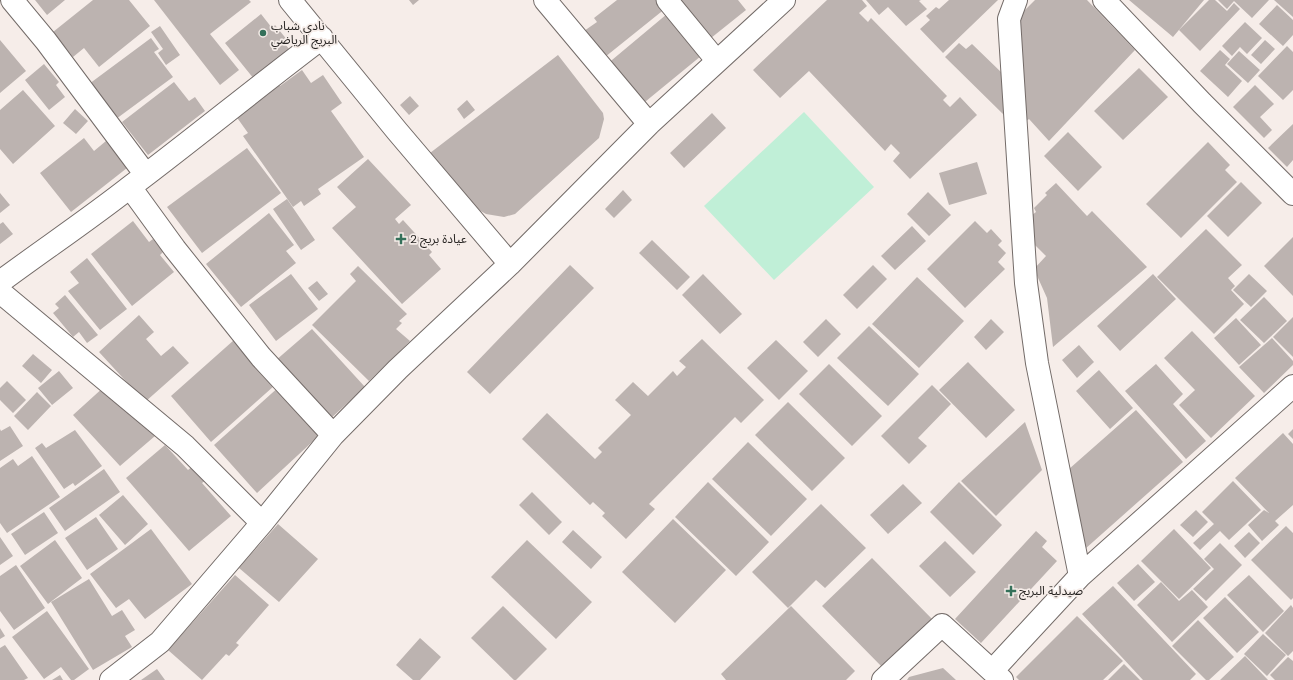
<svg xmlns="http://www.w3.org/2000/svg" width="1293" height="680" viewBox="0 0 1293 680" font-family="'DM Sans','Noto Sans Arabic',sans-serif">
<rect width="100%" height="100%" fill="#f6ede9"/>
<path fill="#c0efd7" d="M804,112L874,187L774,280L704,206Z"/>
<path fill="#bcb3b0" d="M35,0H65L47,15Z
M93,0H129L150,26L99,67L84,48L73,57L53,32Z
M154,0H249L251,2L210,34L239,70L220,85Z
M409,0H419L413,5Z
M617,0H660L666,8L605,57L584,31L597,22L594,18Z
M671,0H738L746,10L706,42Z
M827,0H862L867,6L859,13L868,22L871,18L947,96L943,100L950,107L960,97L977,115L910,179L893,161L900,153L891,144L885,151L809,71L780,98L753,70Z
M866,0H921L919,1L927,9L906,26L888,7L879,15Z
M949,0H998L943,53L920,29L930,20L926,16L936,7L939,9Z
M1035,0H1087L1135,50L1049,141L1029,119L1025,122L1013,22Z
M1129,0H1204L1173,37Z
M1209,0H1215L1227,11L1234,3L1240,9L1200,51L1179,30Z
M1218,0H1269L1252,18L1234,1L1227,9Z
M1274,0H1293V17Z
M1277,5L1293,20V35L1283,46L1259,24Z
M261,14L272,28L275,25L288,41L285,44L294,55L258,84L225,43Z
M667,14L701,56L640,106L606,65Z
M1245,22L1262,38L1247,54L1240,47L1232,56L1222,46Z
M160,26L180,55L166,65L158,53L163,49L151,32Z
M151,38L159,49L154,52L173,77L116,119L89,84Z
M0,40L26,71L0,93Z
M1265,40L1275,49L1261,64L1251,55Z
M959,43L966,49L972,44L1002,73L1004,115L945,57Z
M1287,46L1293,52V90L1283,100L1258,76Z
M1220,50L1230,59L1225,65L1242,81L1228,97L1200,71Z
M1239,51L1260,70L1248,83L1227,64Z
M558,55L603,113L604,119L599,138L515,214L504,217L486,214L477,209L430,153Z
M44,64L59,82L56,85L65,97L49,110L25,80Z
M1139,68L1168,97L1123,140L1094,111Z
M302,70L311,83L323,75L342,103L331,111L364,157L318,189L321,194L304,206L301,201L293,207L243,136L248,133L233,112L276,81L280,86Z
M174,82L189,101L195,97L205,111L148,155L122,122Z
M1255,85L1274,104L1260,117L1272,130L1264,138L1233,107Z
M23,90L55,126L13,164L0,149V110Z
M410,96L419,106L409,115L400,105Z
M467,100L475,110L464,119L457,109Z
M75,109L88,121L76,134L63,123Z
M712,113L726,128L684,168L670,153Z
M1293,124V160L1287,167L1268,148Z
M1068,132L1102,167L1078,191L1044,156Z
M84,138L94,151L106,141L127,168L71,212L40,173Z
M1208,142L1230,165L1225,170L1237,182L1181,238L1146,204Z
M247,148L281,193L202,253L167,207Z
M368,159L411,205L395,219L399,224L403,220L432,252L429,255L441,269L402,304L332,228L356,207L337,187Z
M977,162L987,194L949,205L939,173Z
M1241,182L1262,203L1228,237L1207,216Z
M1056,183L1087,216L1092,211L1147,267L1053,347L1047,298L1034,269L1046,256L1033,243L1027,219L1036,212L1034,208L1047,195L1045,193Z
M623,190L632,200L614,218L605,209Z
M928,192L951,215L929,236L907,214Z
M0,193L10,205L0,213Z
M287,199L315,240L301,250L273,209Z
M269,213L294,245L286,251L296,263L241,307L206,264Z
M133,221L149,242L153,239L163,252L160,255L174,272L132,306L91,254Z
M975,221L987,233L991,229L1002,241L998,245L1006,253L998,262L1005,269L965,308L927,269Z
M3,222L13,234L0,244V224Z
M912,226L926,241L895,270L881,256Z
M1206,229L1242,265L1228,278L1235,286L1231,290L1244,304L1214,334L1157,277Z
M1293,237V296L1264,266Z
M652,240L690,277L677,290L639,253Z
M87,258L127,309L100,330L68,291L79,283L70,272Z
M570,265L594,288L490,394L467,372Z
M873,265L887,279L857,309L843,295Z
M358,266L407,314L399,321L402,323L396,329L410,341L369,381L312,325L356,281L350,274Z
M291,274L318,309L276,341L249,305Z
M703,274L742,314L720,334L682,295Z
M1153,274L1176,299L1120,351L1097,326Z
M1249,274L1267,291L1251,307L1233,290Z
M917,277L964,321L919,368L872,324Z
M317,281L328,294L319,301L308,288Z
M65,295L98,335L87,343L79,332L73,337L53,313L59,308L55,304Z
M1264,297L1287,321L1264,343L1240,320Z
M139,315L154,332L146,339L161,356L173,346L189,363L145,402L99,352Z
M1293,317V357L1273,337Z
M1236,318L1261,345L1239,365L1214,338Z
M826,319L841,334L818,357L803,342Z
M991,319L1004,332L986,350L974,337Z
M869,326L919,374L888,406L837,358Z
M312,329L365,387L329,420L275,361Z
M1192,331L1255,396L1211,438L1179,405L1195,390L1164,358Z
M1272,338L1293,361V365L1264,393L1239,367Z
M702,339L764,400L741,423L735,417L649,504L655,509L626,539L602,516L605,513L593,502L590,505L522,439L547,413L595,459L602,452L598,448L631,415L615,400L633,382L648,396L673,371L677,376L686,367L679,361Z
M234,340L274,386L211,442L171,396Z
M776,340L808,371L779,400L747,368Z
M1079,345L1094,362L1077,378L1062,360Z
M33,354L52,370L41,383L22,366Z
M968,362L1015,410L986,438L939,390Z
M829,364L882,416L852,446L799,394Z
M1156,364L1183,394L1173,404L1206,441L1186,459L1125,391Z
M1099,370L1133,408L1110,429L1076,391Z
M59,371L73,388L52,405L38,388Z
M7,381L26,400L13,413L0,400V388Z
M281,385L324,431L257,493L214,445Z
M932,385L951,404L918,438L927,446L909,464L881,436Z
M105,386L155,436L120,466L73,415Z
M37,392L51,406L28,430L14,416Z
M788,402L845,458L812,491L755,435Z
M1136,410L1183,462L1085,549L1069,469Z
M1025,422L1042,470L996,516L961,481Z
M10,426L23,446L0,461V429L1,431Z
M1293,429V439L1288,434Z
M75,430L102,466L75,486L73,483L64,489L35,448L42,443L46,448Z
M1283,433L1293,444V505L1275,521L1279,525L1262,541L1248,525L1264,510L1269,513L1235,478Z
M748,442L807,499L771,536L712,479Z
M165,445L188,470L193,466L206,480L202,483L231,516L189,551L126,478Z
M32,456L60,497L7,533L0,523V468L13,459L18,466Z
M104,469L120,492L65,531L49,508Z
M1233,481L1261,510L1229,540L1220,531L1200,550L1193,543L1214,524L1202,512Z
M708,482L769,542L736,576L675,517Z
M959,482L1002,525L973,555L930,512Z
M903,484L922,503L888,534L870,515Z
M532,492L562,522L549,535L519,505Z
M123,495L148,524L125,545L99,515Z
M821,504L866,548L825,588L816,580L788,608L752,572Z
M1196,510L1208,522L1193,537L1180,525Z
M44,512L58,533L25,555L11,534Z
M96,517L118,549L87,570L65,538Z
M673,519L726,570L675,623L622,572Z
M278,524L318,559L279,602L239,568Z
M1286,526L1293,533V598L1291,600L1251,560Z
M151,529L192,584L145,619L129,599L116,608L90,574Z
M1174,529L1211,568L1179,599L1141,561Z
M573,530L602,557L591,569L562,542Z
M1036,531L1047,541L1042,547L1057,561L981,643L955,619Z
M1249,532L1260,543L1245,558L1234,546Z
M0,537L13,556L0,565Z
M55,540L82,578L48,604L20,566Z
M527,540L592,602L556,639L491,577Z
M945,541L976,572L950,597L919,566Z
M1220,543L1242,565L1206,601L1193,589L1214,569L1204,559Z
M872,558L934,621L884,669L822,606Z
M1138,564L1155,582L1134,601L1117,583Z
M16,565L45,608L14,630L0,611V576Z
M235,575L269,605L236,643L239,645L229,656L226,654L202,680L168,650Z
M1249,575L1284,611L1263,632L1227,595Z
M89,579L112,616L122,610L135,630L125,636L132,647L93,670L51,602Z
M1161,582L1179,601L1192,590L1208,607L1172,642L1137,605Z
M1113,586L1196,674L1190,680H1143L1082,614Z
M1225,597L1259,632L1237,653L1203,618Z
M1291,605L1293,608V651L1288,656L1265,633Z
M503,606L547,649L516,680H514L471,638Z
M791,606L855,671L846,680H726L721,674Z
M47,611L89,669L74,680H71L61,667L44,679L12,637Z
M1077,616L1123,661L1103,680H1019L1016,677Z
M1198,620L1234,657L1209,680H1206L1172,646Z
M0,628L5,636L0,639Z
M1263,634L1286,655L1267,676L1244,654Z
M420,638L441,657L420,680H413L396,665Z
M5,645L28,678L24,680H0V648Z
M1245,656L1268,680H1220Z
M1288,657L1293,661V680H1275L1270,675Z
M1124,664L1140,680H1108Z
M943,668L956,680H907L909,677Z
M157,669L165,680H141Z
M60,675L63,680H52Z"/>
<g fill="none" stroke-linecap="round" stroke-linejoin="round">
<g stroke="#736b68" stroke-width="23">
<path id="pedestrian" d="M667,0L717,61"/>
</g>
<g stroke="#736b68" stroke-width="24">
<path id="minor" d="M12,0L46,41L146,175
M290,0L397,131L510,264
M545,0L649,124
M1016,0L1009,19L1026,283L1037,363L1080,576
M130,187L175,249L261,357L333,435
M0,282C43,250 88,220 130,187C195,138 257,87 322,38
M0,292L185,446L262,523
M993,670L1080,576L1293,386
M111,680L160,642L262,523L333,435L398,369L510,264L649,124L784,0
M883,680L942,625L1002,680"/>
</g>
<g stroke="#736b68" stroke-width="24">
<path id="tertiary" d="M1104,0L1202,103L1293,194"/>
</g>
<use href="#pedestrian" stroke="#fff" stroke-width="21"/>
<use href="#minor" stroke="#fff" stroke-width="22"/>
<use href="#tertiary" stroke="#fff" stroke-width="22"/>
</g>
<g fill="#34705a" stroke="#f6ede9" stroke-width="1.5">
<circle cx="263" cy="33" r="4"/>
<path d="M399 233h4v4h4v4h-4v4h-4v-4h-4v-4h4z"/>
<path d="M1009 585h4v4h4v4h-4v4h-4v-4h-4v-4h4z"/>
</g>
<g text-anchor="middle" stroke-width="3.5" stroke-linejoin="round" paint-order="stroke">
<g font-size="12" fill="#272422" stroke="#f6ede9" text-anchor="start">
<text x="271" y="30">نادي شباب<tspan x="271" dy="14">البريج الرياضي</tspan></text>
<text x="410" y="243">عيادة بريج 2</text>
<text x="1019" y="595">صيدلية البريج</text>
</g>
</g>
</svg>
